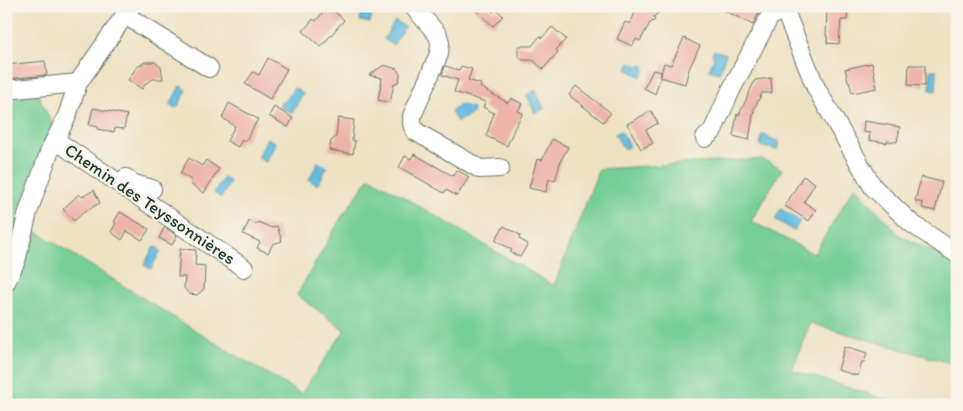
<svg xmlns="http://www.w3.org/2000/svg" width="963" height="411" viewBox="0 0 963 411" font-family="Itim,sans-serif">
<rect width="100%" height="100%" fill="#f7f3e8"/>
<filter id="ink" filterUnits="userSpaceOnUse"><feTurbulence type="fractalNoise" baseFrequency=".02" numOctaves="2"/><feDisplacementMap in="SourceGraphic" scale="10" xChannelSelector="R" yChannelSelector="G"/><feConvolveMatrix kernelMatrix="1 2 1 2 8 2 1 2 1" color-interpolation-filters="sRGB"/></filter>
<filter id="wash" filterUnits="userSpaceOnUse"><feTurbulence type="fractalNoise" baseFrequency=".0096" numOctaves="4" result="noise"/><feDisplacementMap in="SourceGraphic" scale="20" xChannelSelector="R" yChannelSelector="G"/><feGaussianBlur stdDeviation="1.12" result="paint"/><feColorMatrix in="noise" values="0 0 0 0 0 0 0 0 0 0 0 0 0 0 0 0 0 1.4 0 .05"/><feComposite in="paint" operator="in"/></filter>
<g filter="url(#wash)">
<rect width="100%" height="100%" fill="#eee2c3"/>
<path fill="#76cf95" stroke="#4a8664" d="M38,95L53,125L16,219L207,338L301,394L345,330L297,295L341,218L370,177L554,286L599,169L762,159L782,169L751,221L814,254L855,186L899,235L946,258L957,255V365L810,323L792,370L905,405H6V98Z"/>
<path fill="#64bde1" stroke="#427d8a" d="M363,6H374L370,23L360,21Z
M395,21L405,27L393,45L384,39Z
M714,50L726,54L719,73L709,70L714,57L712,54Z
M630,62L638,66L641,65L644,66L645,70L641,77L627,69Z
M931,70H937L936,91L930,90Z
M180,86L187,90L178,106L176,108L170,105Z
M294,88L303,93L292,113L279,106L281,102L284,103Z
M536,90L544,109L535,113L527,95Z
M459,104L473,108L472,114L457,122L451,111L458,107Z
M621,131L629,145L627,148H623L615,134Z
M762,135L768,136V139L779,141L777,150L760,146Z
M267,138L276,143L266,162L258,158Z
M318,162L327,167L318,185L309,180Z
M224,177L230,182L221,198L214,193Z
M781,209L800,221L794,231L775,219Z
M156,247L159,249L160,252L151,269L144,265L153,248Z"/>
<g id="blocks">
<path fill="#eeb3a9" d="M328,6L344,20L321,47L303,31L313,19L316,21Z
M471,6H488L493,12L496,9L503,16L493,26Z
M638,6H668L653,17L655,20L650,23L640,41L636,39L632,46L617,39L625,22L630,24Z
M716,6H762L753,25Z
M827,8L848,9L847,20H841L839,44L827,43V36H826Z
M552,27L566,39L556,50L558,52L543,69L533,60H523L518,56V46H532L540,36L542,38Z
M684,38L700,46L689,69L685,84L660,77L664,63L671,65Z
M268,58L287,69L270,99L245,84L253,72L259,75Z
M45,61L47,75L6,79V65Z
M145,62H155L161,67L163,79H153L146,83L142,89L128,80L136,68Z
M872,63L877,88L852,93L849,81H848L845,69Z
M384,65L397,69L400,74L399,81L394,84L390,103L378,100L382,78L369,75Z
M909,65H925V86L908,85Z
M445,66L459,70L461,66L472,69L468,80L481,84L480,87L508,103L511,98L522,104L518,111L523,113L515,127L507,146L486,136L494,113L483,107L486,102L454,92L458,80L442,75Z
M653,70L662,72L655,94L644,88Z
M771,78L772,93H762L754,109L749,140L733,136L737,114L739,115L755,80Z
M576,86L611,113L603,122L569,95Z
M229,103L258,119L245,142L242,140L238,147L227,141L235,126L222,118Z
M274,107L293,118L288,127L269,116Z
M93,108L127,115L124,129L115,128L114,132L97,129L98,127L89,125Z
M651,111L658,123L646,130L653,143L641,149L627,124Z
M338,118L354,120L352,140L355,141L353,154L329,150L331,141L336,137Z
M864,121L900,127L897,142L887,141V143L869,140L870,133L863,132Z
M552,139L568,147L561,160L555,181L549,179L546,192L529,188L537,159L542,160Z
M414,154L453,176L457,170L469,177L457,196L446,190L444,193L399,167L405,156L411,159Z
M189,158L202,166L206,160L219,169L204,193L190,184L192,181L180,173Z
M803,176L815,183L804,202L816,210L809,221L785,206Z
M921,177L942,182L935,211L922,208L923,203L915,201Z
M94,190L100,203L84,212L74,221L63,209L79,194L82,197Z
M120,212L149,229L142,240L127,231L122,240L111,232L116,223L114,222Z
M249,221L257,225L258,222L272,228L277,226L282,241L273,244L268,253L257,248L260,242L243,234Z
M504,226L520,235L519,239L528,244L520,257L510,252L512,250L495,240Z
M165,227L177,236L172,245L159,238Z
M180,249L196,250L195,265L205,266L204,289L197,295L189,294L184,288L185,277H178Z
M845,346L867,353L864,362H862L858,376L838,370Z"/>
</g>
</g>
<g filter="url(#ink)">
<use href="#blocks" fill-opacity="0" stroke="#677766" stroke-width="1"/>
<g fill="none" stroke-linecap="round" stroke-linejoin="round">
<g stroke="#677766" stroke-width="20">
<path id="minor" d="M413,6L438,35L440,43L439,54L412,116V124L415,131L480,169L500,168
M783,6L816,88L873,187L911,223L957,254
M125,15L209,68
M6,90L78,83L131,6
M705,138L712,132L731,90L769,18L783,7
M55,140L244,268
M126,178L134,184L152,189
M6,282L16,261L28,212L50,150L67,116L78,83"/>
</g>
<use href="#minor" stroke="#fff" stroke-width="18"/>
</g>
</g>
<g text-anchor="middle" stroke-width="4.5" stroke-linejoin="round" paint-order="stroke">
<g font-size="18" fill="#1f3d34" stroke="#f7f3e8">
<text transform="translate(150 204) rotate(34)" y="6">Chemin des Teyssonnières</text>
</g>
</g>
<rect width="963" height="411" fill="none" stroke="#f7f3e8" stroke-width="25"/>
</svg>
